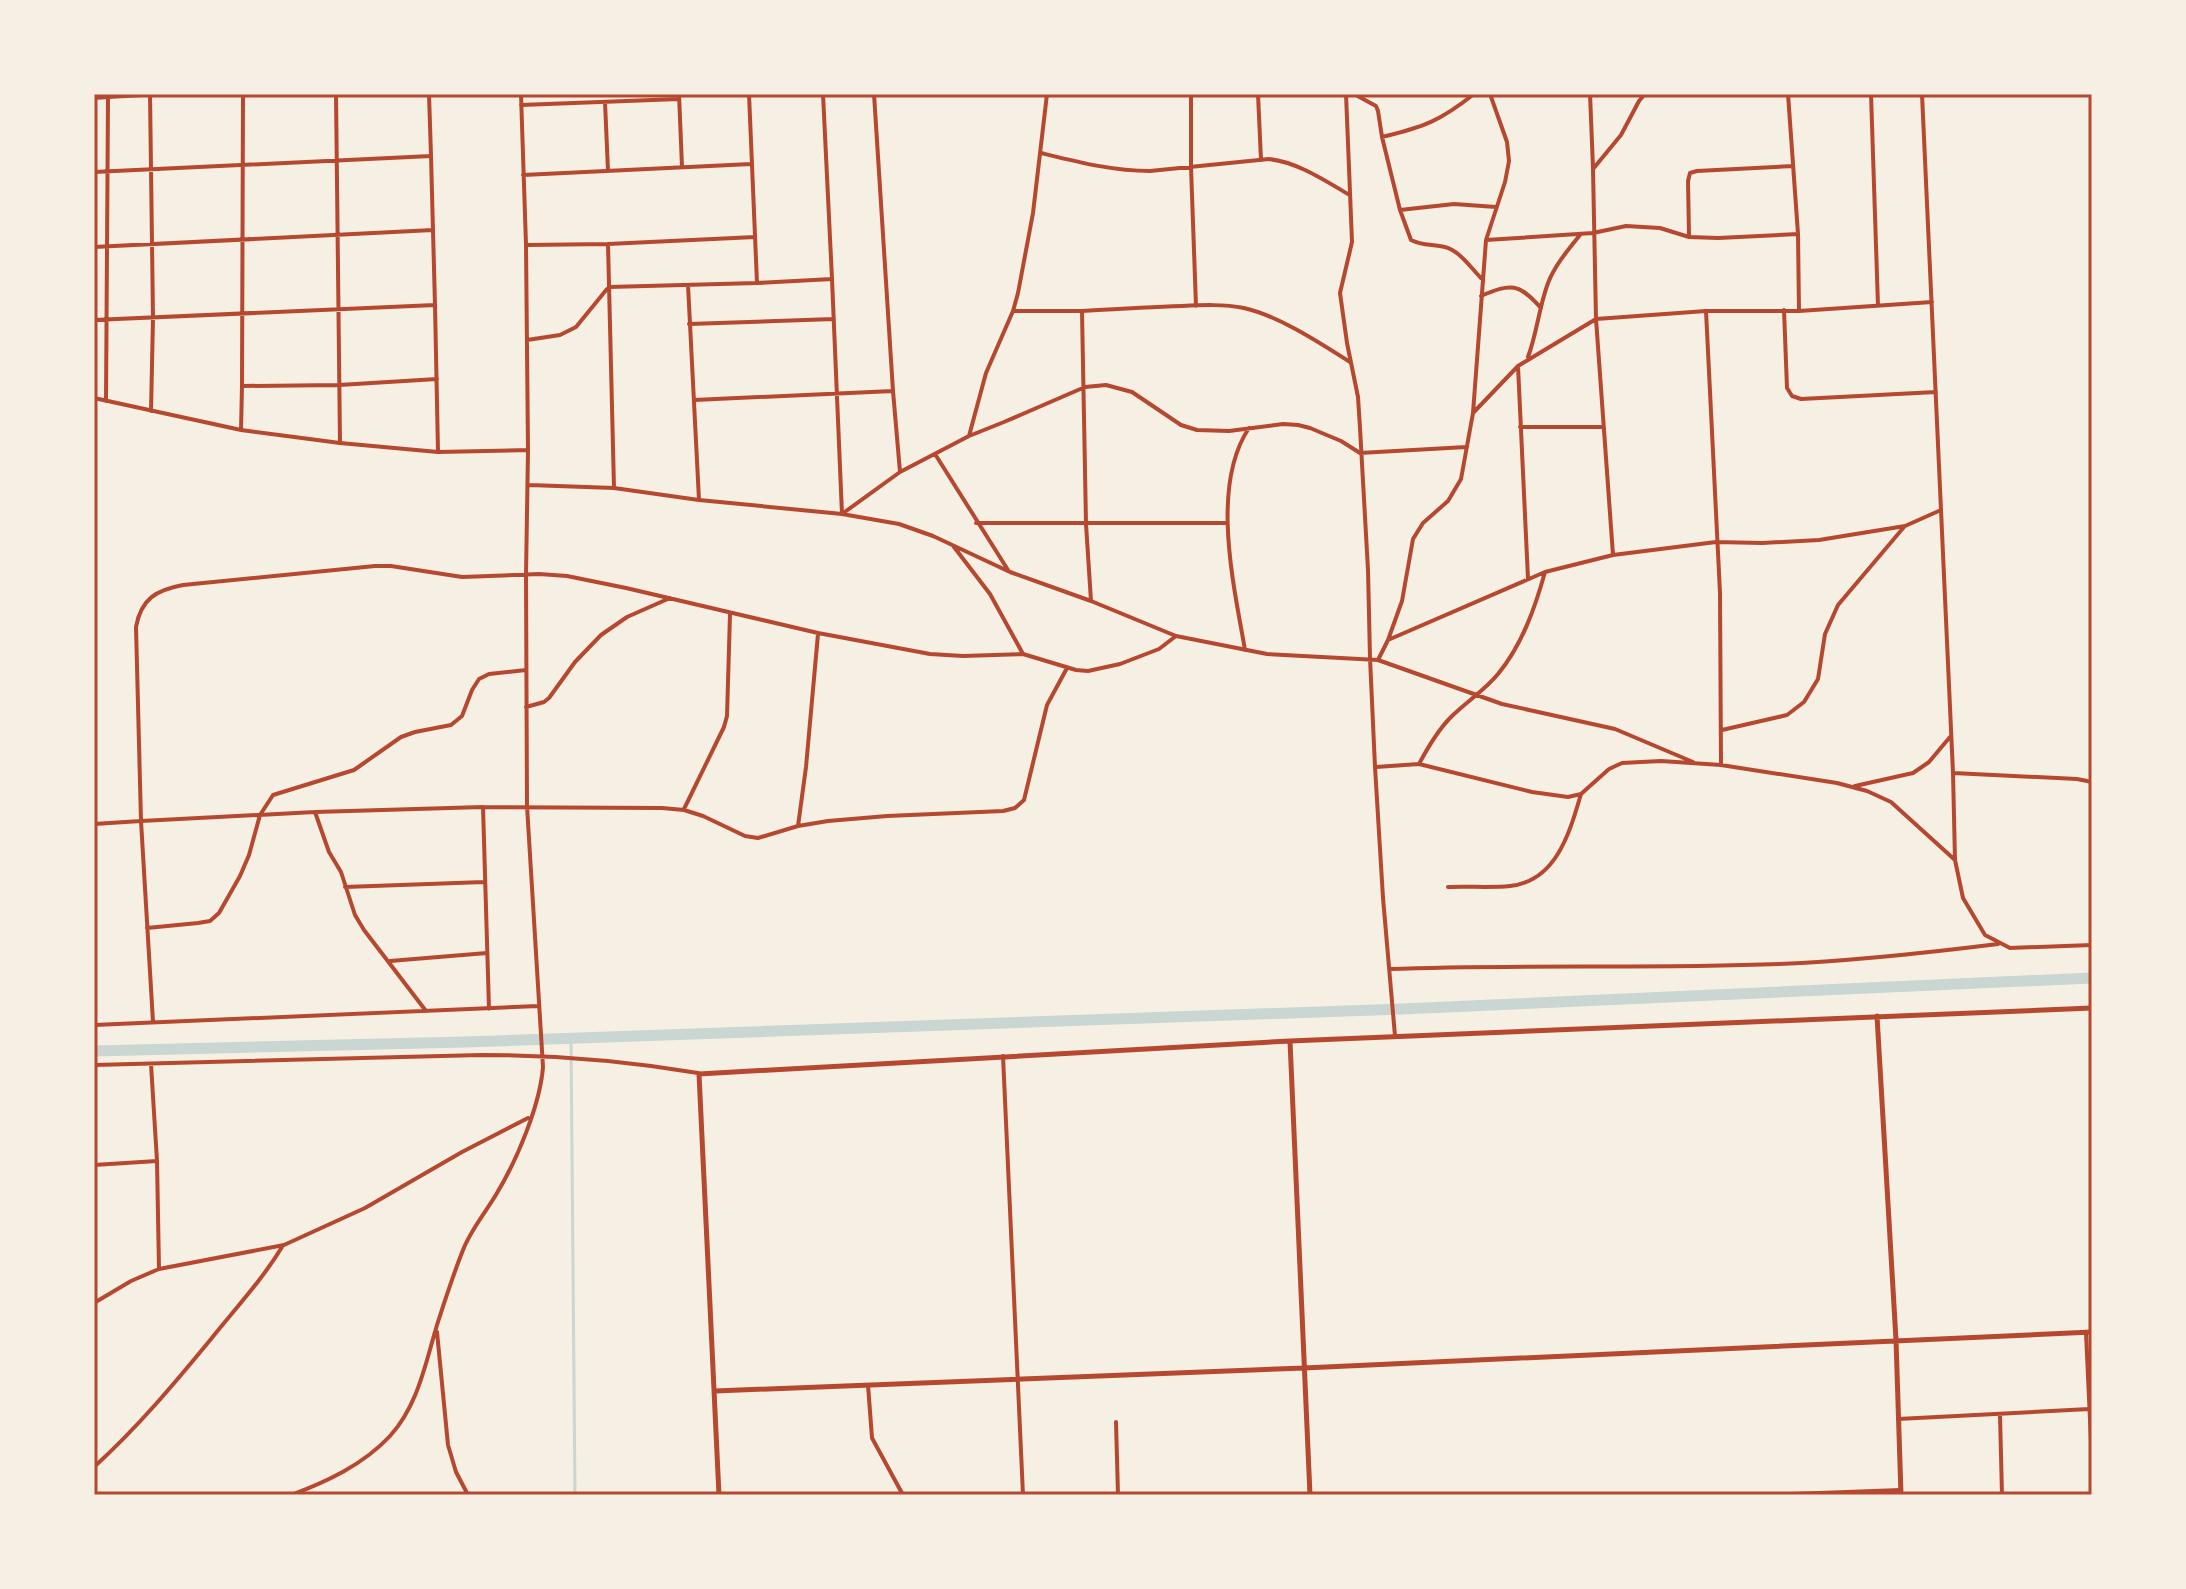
<svg xmlns="http://www.w3.org/2000/svg" width="2186" height="1589" viewBox="0 0 2186 1589" font-family="'IBM Plex Sans',sans-serif">
<rect width="100%" height="100%" fill="#f6efe4"/>
<g fill="none" stroke-linecap="round" stroke-linejoin="round">
<path stroke="#c9d6d2" stroke-width="3" d="M571,1039L575,1495"/>
<path stroke="#c9d6d2" stroke-width="11" d="M94,1051L464,1042L1402,1009L2092,978"/>
<path stroke="#b5482f" stroke-width="4" d="M108,94V97L160,94
M150,94L153,318L151,411
M243,94L242,386L339,385L437,379
M336,94L340,443
M429,94L431,156
M679,94L682,167
M823,94L832,279
M874,94L893,391L900,472
M1191,94V167L1196,306
M1258,94L1261,160
M1346,94L1352,242L1340,293L1347,343L1358,397L1360,428L1368,570L1370,658L1375,767L1383,898L1395,1036
M1354,94L1376,106L1378,111L1382,137C1424,127 1440,121 1474,94
M1590,94L1593,168
M1645,94L1639,101L1621,135L1593,169L1596,319L1706,311H1799L1932,302
M1788,94L1798,234
M1871,94L1878,306
M1922,94L1941,510
M94,98L108,97L106,401
M605,102L608,171
M521,105L679,99
M1382,137L1400,210L1411,240C1422,246 1433,244 1445,247C1460,251 1471,268 1481,278
M1041,153C1078,162 1113,171 1150,171L1269,159C1297,162 1324,180 1348,194
M94,172L431,156L435,305
M523,175L751,164
M1400,210L1454,204L1496,207
M1689,235L1688,181L1690,173L1697,171L1793,166
M1486,240L1593,233L1626,226L1660,228L1689,237L1718,238L1798,234L1799,311
M608,244L755,237
M527,245L608,244L614,488
M94,247L433,230
M757,283L832,279L842,514L899,524L933,536L1010,572L1091,601L1176,636L1267,654L1378,660L1502,704L1615,729L1693,762
M688,285L699,500
M609,287L757,283L749,94
M1481,296C1511,283 1519,283 1541,308
M1784,310L1787,388L1792,396L1801,399L1936,392
M1013,311H1082
M1706,311L1720,593L1721,765
M94,320L435,305L438,452L528,450
M689,324L834,319
M527,340L560,335L576,327L607,289
M1528,357C1537,333 1539,307 1548,283C1555,265 1568,250 1580,235
M1518,366L1528,579
M94,398L241,430L340,443L438,452
M694,400L893,391
M1473,413L1486,240L1505,182L1509,161L1507,142L1490,94
M1520,427H1602
M241,430L242,386
M969,436L986,373L1013,311L1018,293L1033,213L1047,94
M935,454L1008,570
M529,485L614,488L699,500L842,514L900,472L969,436L1004,422L1085,387L1106,385L1132,392L1181,425L1197,430L1229,431L1283,424L1298,425L1310,428L1341,441L1360,453L1466,447
M976,523H1227
M954,547L990,594L1023,654
M1091,601L1086,524L1082,311C1115,309 1148,307 1182,306C1202,305 1224,304 1244,308C1279,316 1320,343 1350,362
M1388,640L1545,572L1613,555L1716,542L1762,543L1819,540L1905,526L1941,510L1953,773L1955,860L1963,898L1985,935L2010,948L2092,945
M1245,650C1234,586 1210,486 1249,428
M1378,660L1388,640L1402,601L1413,539L1423,523L1448,501L1461,479L1473,413L1518,366L1596,319L1613,555
M526,707L544,702L549,698L575,662L601,635L627,617L670,598
M1722,730L1787,715L1804,702L1818,679L1825,634L1838,605L1904,527
M1419,764C1428,747 1438,730 1451,717C1466,702 1485,690 1498,674C1522,645 1535,608 1545,572
M1376,767L1419,764L1532,792L1568,797L1581,794L1609,769L1622,763L1661,761L1721,765L1837,783L1867,791L1891,802L1955,860
M1953,773L2077,779L2092,782
M1855,786L1913,773L1929,762L1950,737
M483,807L489,1009
M684,809L724,727L727,716L730,614
M315,812L329,852L341,872L355,915L364,930L426,1011
M94,824L141,821L136,627C141,599 156,590 183,585L375,566H391L462,577L539,574L567,576L626,588L818,633L930,654L963,656L1023,654L1076,670L1088,671L1120,664L1159,649L1176,636
M798,826L806,767L818,634
M345,887L484,882
M1448,887C1468,886 1490,888 1510,886C1557,881 1570,831 1581,794
M147,928L198,923L210,921L219,913L240,876L249,855L260,815L273,795L354,770L401,737L415,732L451,725L462,716L472,690L479,679L489,674L526,670
M390,961L487,953
M1389,969C1519,964 1649,969 1779,964C1853,961 1926,953 1998,944
M153,1022L141,821L315,812L483,807L662,808L684,810L703,816L745,836L758,838L798,826L828,821L887,816L1003,811L1015,808L1024,800L1047,705L1067,668
M94,1025L538,1006
M1003,1056L1023,1495
M151,1064L157,1161
M94,1065L481,1055C554,1055 626,1061 698,1073
M94,1165L157,1161L159,1269
M94,1303L131,1281L159,1269L284,1245L365,1208L462,1152L528,1118
M437,1332L448,1445L456,1472L468,1495
M2086,1333L2092,1463
M868,1385L872,1438L903,1495
M2000,1415L2002,1495
M1898,1419L2089,1409
M1116,1422L1118,1495
M94,1467C137,1428 174,1384 211,1339C235,1309 262,1280 282,1247
M291,1495C326,1482 363,1465 390,1436C418,1405 425,1365 437,1325C445,1300 453,1275 463,1250C471,1229 486,1212 497,1193C517,1160 540,1105 543,1067L527,806L526,575L528,450L526,245L521,94
M1764,1495L1901,1490"/>
<path stroke="#b5482f" stroke-width="5" d="M1877,1016L1896,1340L1901,1495
M1290,1041L1310,1495
M715,1391L1304,1368L2092,1332
M719,1495L699,1074L1290,1041L2092,1008"/>
</g>
<rect width="2186" height="1589" fill="none" stroke="#f6efe4" stroke-width="192"/>
<rect x="96" y="96" width="1994" height="1397" fill="none" stroke="#b5482f" stroke-width="3"/>
</svg>
